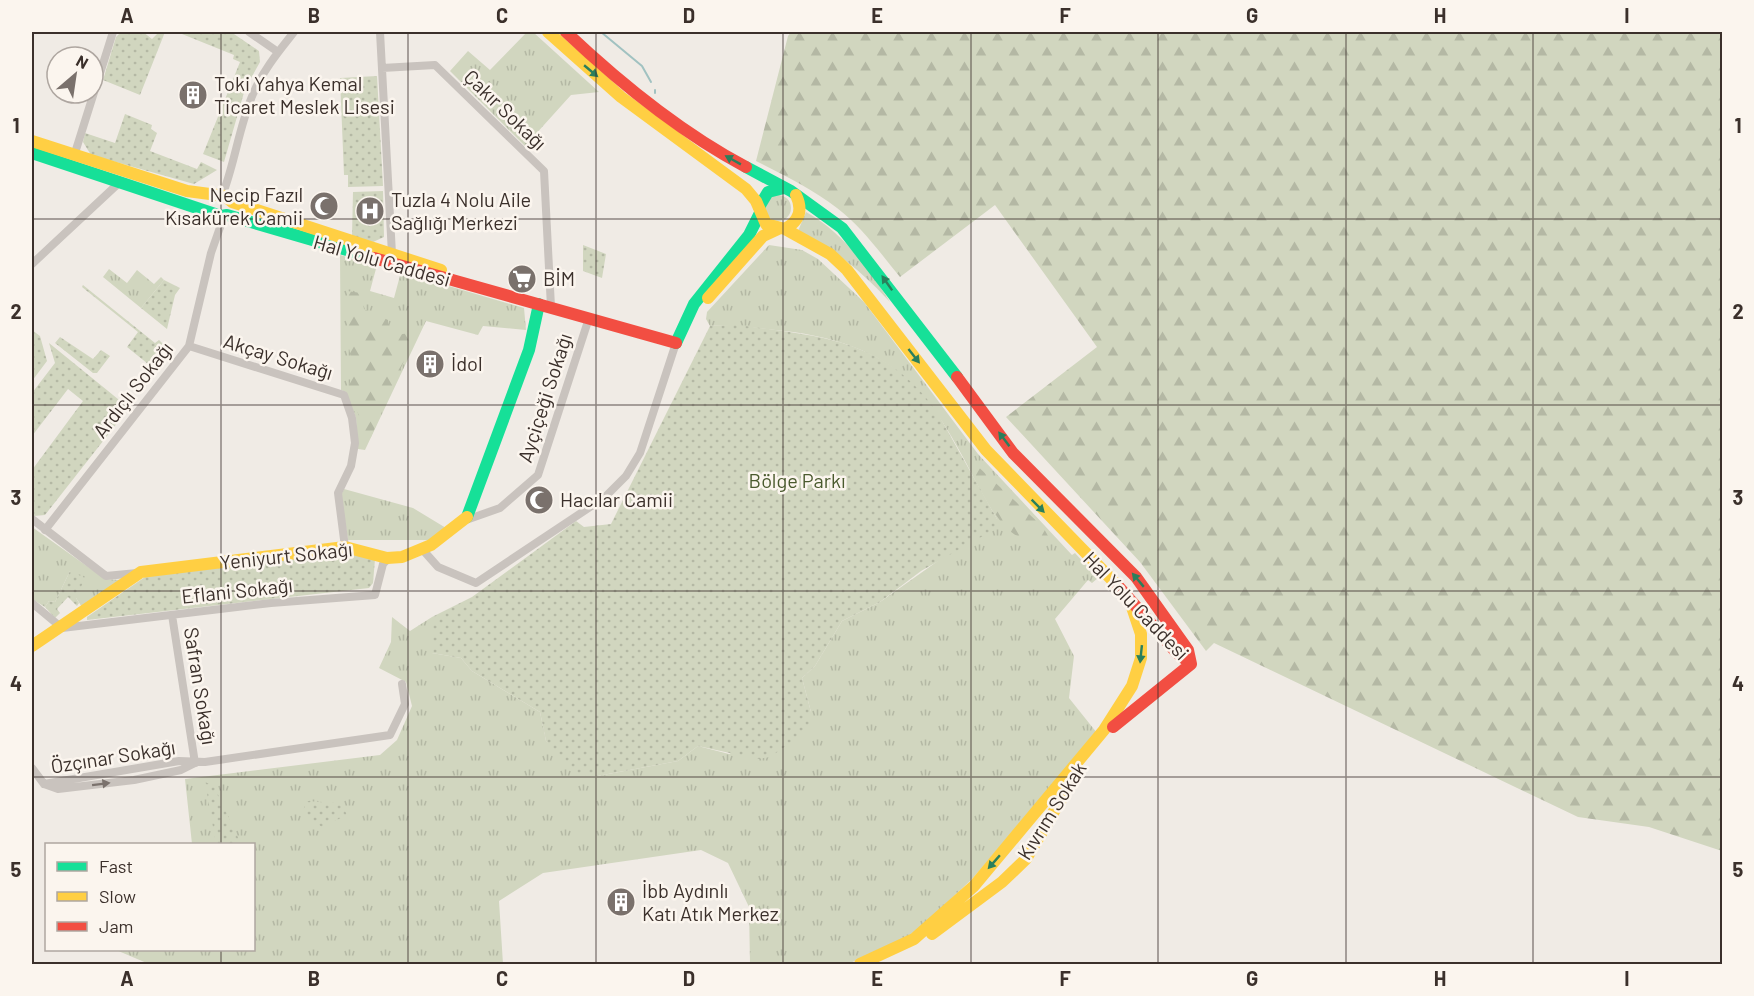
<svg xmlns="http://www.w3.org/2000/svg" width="1754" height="996" viewBox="0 0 1754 996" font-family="Barlow,sans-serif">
<defs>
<pattern id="grass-tufts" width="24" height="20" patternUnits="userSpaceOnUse" patternTransform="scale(1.5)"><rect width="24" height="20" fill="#d1d6bf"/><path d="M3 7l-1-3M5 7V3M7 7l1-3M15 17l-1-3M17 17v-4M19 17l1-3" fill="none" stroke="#b4b8a4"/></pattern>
<pattern id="forest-firs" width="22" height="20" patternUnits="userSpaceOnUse" patternTransform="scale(1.5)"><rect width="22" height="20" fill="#d1d6bf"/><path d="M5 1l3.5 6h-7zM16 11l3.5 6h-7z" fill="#b4b8a4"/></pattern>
<pattern id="park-dots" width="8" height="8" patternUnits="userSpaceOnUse" patternTransform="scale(1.5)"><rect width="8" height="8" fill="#d1d6bf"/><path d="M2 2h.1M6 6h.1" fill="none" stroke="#b4b8a4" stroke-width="1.8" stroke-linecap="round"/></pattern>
</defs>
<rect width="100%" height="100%" fill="#f0ebe5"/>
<path fill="url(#grass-tufts)" d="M527,32H533L599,92L571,95L525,146L450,71L468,51L490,70Z
M765 208a13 13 0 1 1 26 0a13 13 0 1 1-26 0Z
M806,212C842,232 868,267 890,302C862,272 835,249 798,231Z
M769,245L802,250L818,259L864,302L978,454L1072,555L1075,553L1098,578L1092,583L1088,580L1055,619L1074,656L1069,698L1097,733L972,879L920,928L902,940L848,964H750L749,907L728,863L701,850L543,873L499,901L503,964H149L116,950H254V844H192L185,779L380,755L397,740L412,706L406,682L379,668L391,642L392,617L410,631L432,617V653L461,658L472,671L540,712L546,741L592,777L678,761L698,746L729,754L811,712L802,678L815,666L842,621L880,602L997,519C939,417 923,351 793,332C765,329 739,325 710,326L706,319L707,312Z
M340,255L377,265L370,291L394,298L401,272L524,308L526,330L483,326L478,335L426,321L365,450L358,449L356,418L346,392L341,390Z
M109,269L127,283L137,270L154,284L161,277L164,280L141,308L103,277Z
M344,489L413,508L446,528L431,540H348L341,495Z
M32,527L105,579L121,580L84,610L76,598L70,571L55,602L49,601L45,607L32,599Z"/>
<path fill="url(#forest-firs)" d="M791,32H1722V851L1649,827L1578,817L1214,643L1206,651L1140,562L1006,417L1097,347L995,205L900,277C881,254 862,227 837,208C812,189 784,175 756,161L788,36Z
M347,291L361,293L364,309L388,320V336L410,333V347L371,437L364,445L359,416L349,390L352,365L347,335Z
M973,462L1043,527L1048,536C1039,538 1029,540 1020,537C1000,531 977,484 968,466Z"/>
<path fill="url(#park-dots)" d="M121,32H143L152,39L159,32H165L140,95L103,80L116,37Z
M177,32H231L259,51L260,62L245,89L224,162L203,154L240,62L233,59L234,55Z
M377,76L383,186L348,187V175H344L340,78Z
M125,114L152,125L151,129L157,133L150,151L197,169L201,162L217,170L194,184L91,155L83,142L85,133L115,143Z
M383,191L384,237L373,242L352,236L353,192Z
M583,245L606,254L602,278L583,271Z
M164,280L180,288L175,295L167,329L141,308Z
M83,285L155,343L159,340L163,344L151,359L156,364L153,368L127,347L138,332L82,287Z
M737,325C819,336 885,338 937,412L997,519V528L921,571L880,602L842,621L815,666L802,678L811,712L808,731L770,757L757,759L698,746L678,761L592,777L571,771L546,741L540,712L472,671L461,658L432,653V617L472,597L576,521L584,527L611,524L710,326Z
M32,330L40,336L47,361L32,381Z
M60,337L93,359L101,350L110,356L97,373H93L55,343Z
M49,343L129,408L45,515L34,516L32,514V470L83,401L68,389L32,436V393L55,363Z
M350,551L375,559L373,583L369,588L87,620V617L145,577Z
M70,571L85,578L76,598L79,603L77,606L68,597L57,609L60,613L55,618L45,607L49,601L55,602Z
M205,782L214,786L241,844H216Z
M305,801L341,803L347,815L322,827L303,814Z"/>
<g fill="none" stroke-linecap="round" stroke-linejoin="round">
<path stroke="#a1c2c1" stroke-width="2" d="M601,32L642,66L651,82
M655,90V93"/>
<path stroke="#c9c3be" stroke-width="8" d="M249,32L278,52
M380,32L392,254
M382,68L435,65L544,171L551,307
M74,156L113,32
M222,196C235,163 239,126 253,94C263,70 279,51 294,32
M32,264L121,181
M189,346L344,395L352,418L355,443L351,466L338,493L345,547
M32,519L106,576L137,573
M466,520L500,508L538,475L589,318
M45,530L189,346L211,253L224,216
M422,549L438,567L476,583L605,497L626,476L640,453L676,343
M32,603L62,628L271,603L375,595L383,564L389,558
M172,615L195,763
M32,768L44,784
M44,784L179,761L205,762L390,735L405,704L402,684
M44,784L58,789L134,780L181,770L195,763"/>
<path stroke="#16e098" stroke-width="12" d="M32,153L221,216L227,215L374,258
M746,167L791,191L842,228L957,377
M759,207L768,192L784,188
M676,343L694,304L749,235L760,213
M467,517L529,350L539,304"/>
<path stroke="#ffcf43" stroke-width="12" d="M548,32L621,97L746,189L756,201L766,224L785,229C799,221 803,210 796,195
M32,141L187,191L225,196L232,202L441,270
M785,229L830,254L847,270L986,450L1118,586
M708,298L763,236L778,229
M32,646L141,572L345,547L387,558L402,557L431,545L467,517
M932,934L1002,882L1026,859L1073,779
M860,964L914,939L974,886L1104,730L1132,686L1141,658V634L1132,607"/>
<path stroke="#f24e42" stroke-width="12" d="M566,32C620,83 680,132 746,167
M374,258L676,343
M957,377L1013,453L1136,577L1188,650L1191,664
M1118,586L1176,652L1191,664
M1113,727L1191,664"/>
</g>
<defs><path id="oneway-solid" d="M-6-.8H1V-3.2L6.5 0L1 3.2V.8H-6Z" transform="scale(1.5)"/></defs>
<g fill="#2a7f5c">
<use href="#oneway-solid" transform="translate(591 71) rotate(40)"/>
<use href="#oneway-solid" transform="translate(733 160) rotate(-151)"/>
<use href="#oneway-solid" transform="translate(887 283) rotate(-125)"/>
<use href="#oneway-solid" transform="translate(914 356) rotate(52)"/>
<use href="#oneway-solid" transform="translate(1004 439) rotate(-127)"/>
<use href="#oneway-solid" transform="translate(1038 506) rotate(45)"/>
<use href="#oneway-solid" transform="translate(1138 580) rotate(-130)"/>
<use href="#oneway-solid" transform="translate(1141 654) rotate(96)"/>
<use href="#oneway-solid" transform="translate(994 862) rotate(131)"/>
</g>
<use fill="#7b726d" href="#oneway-solid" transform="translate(101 784) rotate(-7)"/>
<path fill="none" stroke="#3b302b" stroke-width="1.5" stroke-opacity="0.55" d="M221,32V844M408,32V964M596,32V964M783,32V964M971,32V964M1158,32V964M1346,32V964M1533,32V964M32,219H1722M32,405H1722M32,591H1722M32,777H1722M221,950V964"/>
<defs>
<g id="building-disc" transform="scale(1.5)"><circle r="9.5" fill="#7a716c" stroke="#fbf5ee"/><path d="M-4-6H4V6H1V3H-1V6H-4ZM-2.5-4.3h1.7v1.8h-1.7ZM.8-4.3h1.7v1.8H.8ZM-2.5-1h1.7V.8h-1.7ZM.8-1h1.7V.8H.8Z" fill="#fff"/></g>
<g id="mosque-disc" transform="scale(1.5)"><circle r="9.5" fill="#7a716c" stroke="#fbf5ee"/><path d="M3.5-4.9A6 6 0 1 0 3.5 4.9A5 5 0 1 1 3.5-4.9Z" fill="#fff"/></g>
<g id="hospital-disc" transform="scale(1.5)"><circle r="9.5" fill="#7a716c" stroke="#fbf5ee"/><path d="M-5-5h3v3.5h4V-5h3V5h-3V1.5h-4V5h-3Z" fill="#fff"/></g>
<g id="supermarket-disc" transform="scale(1.5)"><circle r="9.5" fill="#7a716c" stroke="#fbf5ee"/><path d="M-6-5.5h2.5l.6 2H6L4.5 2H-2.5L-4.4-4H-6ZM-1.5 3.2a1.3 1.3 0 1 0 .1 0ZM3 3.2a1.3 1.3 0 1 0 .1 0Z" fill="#fff"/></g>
</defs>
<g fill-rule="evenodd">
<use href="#building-disc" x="193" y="95"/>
<use href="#mosque-disc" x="324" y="206"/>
<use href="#hospital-disc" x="370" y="211"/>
<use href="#supermarket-disc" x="522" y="279"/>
<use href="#building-disc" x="430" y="364"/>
<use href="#mosque-disc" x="539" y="500"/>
<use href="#building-disc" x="621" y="902"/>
</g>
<g text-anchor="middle" stroke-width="5" stroke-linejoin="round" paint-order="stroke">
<g font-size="20" fill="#3b302b" stroke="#fbf5ee" text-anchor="start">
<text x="214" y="91">Toki Yahya Kemal<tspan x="214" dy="23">Ticaret Meslek Lisesi</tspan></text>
<text x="303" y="202" text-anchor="end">Necip Fazıl<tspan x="303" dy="23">Kısakürek Camii</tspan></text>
<text x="391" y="207">Tuzla 4 Nolu Aile<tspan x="391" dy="23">Sağlığı Merkezi</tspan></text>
<text x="543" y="286">BİM</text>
<text x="451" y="371">İdol</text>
<text x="560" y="507">Hacılar Camii</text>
<text x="642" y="898">İbb Aydınlı<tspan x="642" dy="23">Katı Atık Merkez</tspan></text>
</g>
<g font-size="20" fill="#3b302b" stroke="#fbf5ee">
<text transform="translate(505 110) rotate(44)" y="7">Çakır Sokağı</text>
<text transform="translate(382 261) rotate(16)" y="7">Hal Yolu Caddesi</text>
<text transform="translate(278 357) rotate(17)" y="7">Akçay Sokağı</text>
<text transform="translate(133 390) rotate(-52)" y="7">Ardıçlı Sokağı</text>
<text transform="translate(545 398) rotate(-72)" y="7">Ayçiçeği Sokağı</text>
<text transform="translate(286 556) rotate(-6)" y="7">Yeniyurt Sokağı</text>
<text transform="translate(237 591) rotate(-6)" y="7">Eflani Sokağı</text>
<text transform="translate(1136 606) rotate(46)" y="7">Hal Yolu Caddesi</text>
<text transform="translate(200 686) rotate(81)" y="7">Safran Sokağı</text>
<text transform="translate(113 757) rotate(-9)" y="7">Özçınar Sokağı</text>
<text transform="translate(1052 811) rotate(-58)" y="7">Kıvrım Sokak</text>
</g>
<g font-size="20" fill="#4a5a2e" stroke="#fbf5ee">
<text x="797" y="488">Bölge Parkı</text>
</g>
</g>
<rect width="1754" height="996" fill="none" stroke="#fbf5ee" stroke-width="66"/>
<rect x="45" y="843" width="210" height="108" fill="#fbf5ee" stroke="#aea6a0" stroke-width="1.5"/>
<rect x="57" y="862" width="30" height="9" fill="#16e098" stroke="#aea6a0" stroke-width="1.5"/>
<text x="99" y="873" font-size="18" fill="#3b302b">Fast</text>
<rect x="57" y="892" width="30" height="9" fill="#ffcf43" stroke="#aea6a0" stroke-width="1.5"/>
<text x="99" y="903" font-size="18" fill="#3b302b">Slow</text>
<rect x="57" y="922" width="30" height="9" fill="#f24e42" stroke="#aea6a0" stroke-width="1.5"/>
<text x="99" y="933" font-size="18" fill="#3b302b">Jam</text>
<g transform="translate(75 75) rotate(29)"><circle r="28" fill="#fbf5ee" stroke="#aea6a0" stroke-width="1.5"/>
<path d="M0-4.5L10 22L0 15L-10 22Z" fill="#7a716c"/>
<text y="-9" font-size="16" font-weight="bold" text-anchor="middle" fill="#3b302b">N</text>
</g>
<rect x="33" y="33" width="1688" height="930" fill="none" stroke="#3b302b" stroke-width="2"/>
<g font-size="20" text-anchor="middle" font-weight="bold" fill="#3b302b">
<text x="127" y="23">A</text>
<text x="314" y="23">B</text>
<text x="502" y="23">C</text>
<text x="689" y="23">D</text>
<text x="877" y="23">E</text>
<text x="1065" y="23">F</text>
<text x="1252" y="23">G</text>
<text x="1440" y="23">H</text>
<text x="1627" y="23">I</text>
<text x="16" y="133">1</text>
<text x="1738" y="133">1</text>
<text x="16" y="319">2</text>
<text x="1738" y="319">2</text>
<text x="16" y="505">3</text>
<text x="1738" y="505">3</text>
<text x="16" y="691">4</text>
<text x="1738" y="691">4</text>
<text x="16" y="877">5</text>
<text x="1738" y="877">5</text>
<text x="127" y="986">A</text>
<text x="314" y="986">B</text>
<text x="502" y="986">C</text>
<text x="689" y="986">D</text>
<text x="877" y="986">E</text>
<text x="1065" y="986">F</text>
<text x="1252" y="986">G</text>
<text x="1440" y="986">H</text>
<text x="1627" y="986">I</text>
</g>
</svg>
